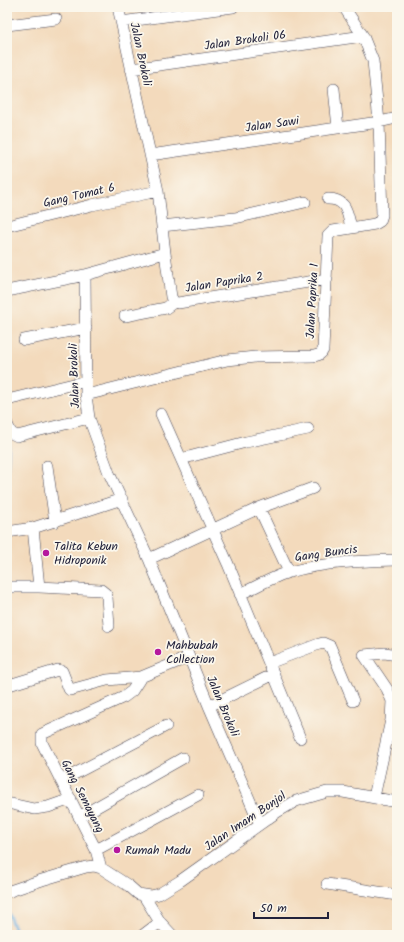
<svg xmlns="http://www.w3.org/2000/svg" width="404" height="942" viewBox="0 0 404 942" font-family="Kalam,sans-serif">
<rect width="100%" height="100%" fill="#fbf7ec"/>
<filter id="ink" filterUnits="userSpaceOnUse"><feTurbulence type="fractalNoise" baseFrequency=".025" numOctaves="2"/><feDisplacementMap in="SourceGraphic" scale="8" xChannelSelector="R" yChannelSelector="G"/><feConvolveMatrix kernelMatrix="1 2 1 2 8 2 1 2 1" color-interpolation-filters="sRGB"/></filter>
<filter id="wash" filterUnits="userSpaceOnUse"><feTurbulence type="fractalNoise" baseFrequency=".012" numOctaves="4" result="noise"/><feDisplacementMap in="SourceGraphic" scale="16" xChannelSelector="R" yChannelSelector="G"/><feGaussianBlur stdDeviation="0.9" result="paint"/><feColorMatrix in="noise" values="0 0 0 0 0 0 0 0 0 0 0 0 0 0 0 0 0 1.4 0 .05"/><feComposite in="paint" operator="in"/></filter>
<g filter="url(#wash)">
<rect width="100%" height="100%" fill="#f3dabc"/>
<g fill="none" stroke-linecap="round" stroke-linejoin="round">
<path stroke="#6aaddf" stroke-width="3" d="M7,438L9,442L7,474
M7,911L17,935"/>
</g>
</g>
<g filter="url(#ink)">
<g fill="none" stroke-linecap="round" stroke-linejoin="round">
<g stroke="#413e4e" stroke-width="12">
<path id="minor" d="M118,7L158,191L165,253L85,275L86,395L89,418L109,473L149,559L209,706L260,824
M121,22L233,7
M7,25L56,19
M131,69L363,36
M334,89L338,128
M150,155L379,122L397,118
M328,199C347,199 347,213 351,227
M7,226L92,205L158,191
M162,226L235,218L305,202
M165,253L171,297L174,302L178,303L327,279
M7,291L85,275
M125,316L166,308L174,302
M24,340L86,328
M86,395L227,360L255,357L314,356C318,355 321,355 323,350L328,236L333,231L375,224L380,221L382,215L379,122L373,61L363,36L344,7
M7,400L86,381
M161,414L228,564L300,738
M7,424L11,433L17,436L89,418
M181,459L246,442L308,429
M47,466L55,522
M259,508L289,572
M33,528L39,587
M7,532L33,528L122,499
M149,559L259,508L313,488
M7,587H39L101,590L106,594L107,597L109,626
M240,594C256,587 274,576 290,572C325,562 361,561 397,560
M269,663L319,644L323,643L330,646L353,701
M9,685L58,670L62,671L69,689L70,690L107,680L141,677
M209,706L274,674
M61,781L166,726
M374,797L391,720L392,701L387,689L364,655L385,653L397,655
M7,803L34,809L48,807L71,799
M79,817L183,758
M96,850L198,795
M101,868L96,850L42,743V734L124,697L132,691L141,677L189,657
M327,884L397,895
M7,892L42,880L86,867L94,866L101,868L129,886L138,894L151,896L159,894L180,881L277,812L296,801L327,792H343L397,802
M144,896L160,922L172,935
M143,935L160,922"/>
</g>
<use href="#minor" stroke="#fff" stroke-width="11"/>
</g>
</g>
<g fill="#b5179e" stroke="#fbf7ec" stroke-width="1.5">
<circle cx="46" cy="553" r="4"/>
<circle cx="158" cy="652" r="4"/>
<circle cx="117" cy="850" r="4"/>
</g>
<g text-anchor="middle" stroke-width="3.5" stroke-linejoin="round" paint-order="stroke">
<g font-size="12" fill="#22223b" stroke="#fbf7ec">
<text transform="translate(245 40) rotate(-8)" y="4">Jalan Brokoli 06</text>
<text transform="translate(141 54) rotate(78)" y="4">Jalan Brokoli</text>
<text transform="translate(272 124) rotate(-8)" y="4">Jalan Sawi</text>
<text transform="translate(79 195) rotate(-13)" y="4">Gang Tomat 6</text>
<text transform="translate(224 282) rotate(-9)" y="4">Jalan Paprika 2</text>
<text transform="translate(312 301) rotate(-87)" y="4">Jalan Paprika 1</text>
<text transform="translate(74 376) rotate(-92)" y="4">Jalan Brokoli</text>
<text transform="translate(326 553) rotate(-8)" y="4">Gang Buncis</text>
<text transform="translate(223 706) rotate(67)" y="4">Jalan Brokoli</text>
<text transform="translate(83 796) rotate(63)" y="4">Gang Semayang</text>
<text transform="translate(245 821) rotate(-34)" y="4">Jalan Imam Bonjol</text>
</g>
<g font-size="12" fill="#22223b" stroke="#fbf7ec" text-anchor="start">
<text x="54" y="550">Talita Kebun<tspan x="54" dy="14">Hidroponik</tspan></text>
<text x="166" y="649">Mahbubah<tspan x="166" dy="14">Collection</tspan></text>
<text x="125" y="854">Rumah Madu</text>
</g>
</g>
<rect width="404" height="942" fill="none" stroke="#fbf7ec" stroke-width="24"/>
<path d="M254 912v6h74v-6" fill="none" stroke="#22223b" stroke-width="2"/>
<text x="260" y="912" font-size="12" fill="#22223b" stroke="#fbf7ec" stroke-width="3" paint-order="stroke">50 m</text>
</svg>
